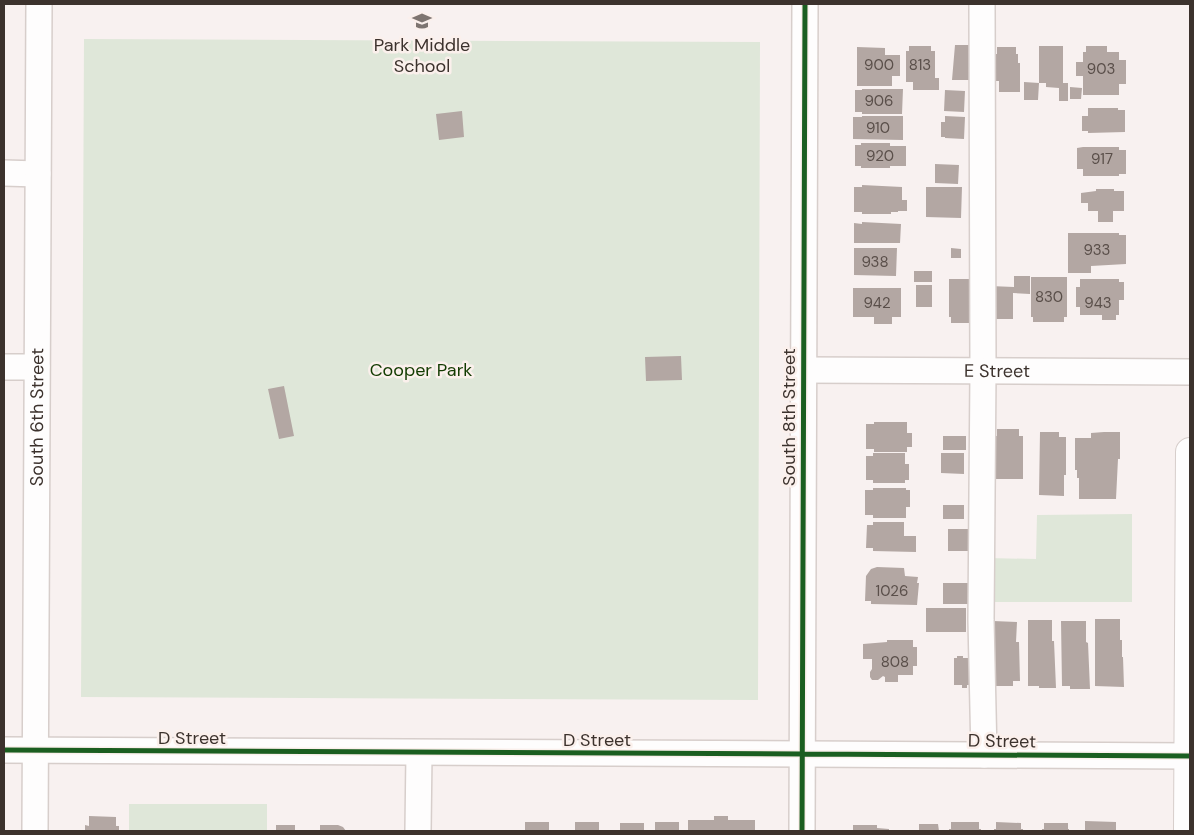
<svg xmlns="http://www.w3.org/2000/svg" width="1194" height="835" viewBox="0 0 1194 835" font-family="'DM Sans',sans-serif">
<rect width="100%" height="100%" fill="#f8f1f0"/>
<path fill="#dfe7d9" d="M84,39L760,42L758,700L81,697Z
M1132,514V602H988V558L1036,559L1037,515Z
M129,804H267V831H129Z"/>
<path fill="#b3a7a3" d="M955,45H976L978,80H952Z
M909,46H931V51H935V78H939V90H913V82H906V51H909Z
M1039,46H1063V83H1068V101H1059V88L1046,87V83H1039Z
M1086,46H1107V52H1119V60H1126V84H1119V95H1083V76H1076V62H1083V52H1086Z
M857,47L885,48V55H900V76H892V86H857Z
M997,47H1016V54H1018V63H1020V92H999V81H994V54H997Z
M1024,82L1039,83L1038,100H1024Z
M1070,87L1082,88L1081,99H1070Z
M862,89H903L902,114H862V112H855V90H862Z
M945,90L965,91L964,112L944,111Z
M1088,108H1118V110H1125V132L1088,133V131H1082V116H1088Z
M462,111L464,137L439,140L436,114Z
M862,116H903V140L853,139V117H862Z
M945,116L965,117L964,139L945,138V137H941V122H945Z
M861,143H890V146H906V166H890V168H861V166H855V145H861Z
M1083,147H1119V150H1126V174H1119V176H1083V169H1077V148Z
M935,164L959,165L958,184L935,183Z
M862,185L902,187V200H907V211H898V212H891V214H862V212H854V187H862Z
M926,187H962L961,218L926,217Z
M1096,189H1114V191H1124V211H1113V222H1098V211H1088V203H1081V193L1096,191Z
M862,222L901,224L900,243H854V223L862,224Z
M1068,233H1119V235H1126V264L1091,266V273H1068Z
M854,248H897L896,276L854,275Z
M951,248L961,249V258H951Z
M914,271H932V282H914Z
M1014,276H1030V294L1013,293V319H989L990,286L1014,287Z
M1031,277H1067V317H1064V322H1033V317H1031Z
M949,279H976L973,323H951V317H949Z
M1080,279H1119V282H1124V300H1119V315H1116V320H1102V315H1080V307H1076V287H1080Z
M916,285H932V307H916Z
M853,288H901V317H892V324H874V317H853Z
M681,356L682,380L646,381L645,357Z
M284,386L294,436L279,439L268,389Z
M874,422H907V433H912V447H907V452H874V449H866V424H874Z
M997,429H1019V436H1023V479H993V436H997Z
M1040,432H1059V437H1066V475H1064V496L1039,495Z
M1104,432H1120V459H1118L1116,499H1079V478H1077V470H1075V438H1091V433Z
M943,436H966V450H943Z
M873,453H905V464H909V480H905V483H873V480H866V456H873Z
M941,453H964V474L941,473Z
M873,488H906V490H910V507H906V518H873V515H865V490H873Z
M943,505H964V519H943Z
M873,522H904V536H916V552L873,551V548H866L867,525H873Z
M948,529H971V551H948Z
M877,567L904,568L905,576L918,577L917,583H919L917,605L871,604V601H865L866,576L871,569Z
M943,583H972V604H943Z
M926,608H966V632H926Z
M1095,619H1120V640H1122V657H1123L1124,687L1095,686Z
M1028,620H1052V641H1054L1056,688H1039V686H1028Z
M993,621L1017,622L1016,642H1019L1020,681H1013V686H993Z
M1061,621H1086V642L1088,643L1090,689H1070V686H1062Z
M887,640H913V647H917V666H913V675H898V682H885V677L883,676L878,680H872L870,677V672L872,669V659H863V644L887,642Z
M957,656H963V658H975V685H967V688H962V685H954V658H957Z
M89,816L116,817V826H119V831H85V825L89,826Z
M714,816H728V820H755V831H688V820H714Z
M1085,821L1116,822V831H1085Z
M525,822H549V831H525Z
M575,822H599V831H575Z
M655,822H679V831H655Z
M951,822H979V829H981V831H949V829H951Z
M996,822L1021,823V829H1023V831H994V829H996Z
M620,823H644V831H620Z
M1044,823H1068V829H1069V831H1042V829H1044Z
M919,824H938L939,831H919Z
M276,825H295V831H276Z
M320,825H338L343,827L346,831H320Z
M853,825H877V828L889,829V831H853Z"/>
<g fill="none" stroke-linecap="round" stroke-linejoin="round">
<g stroke="#d7cecb" stroke-width="28">
<g id="minor">
<path d="M982,4L983,371L981,620L984,755"/>
<path d="M4,173L38,174"/>
<path d="M4,367H37"/>
<path id="s1" d="M803,370L1190,372"/>
<path d="M4,750L1190,756"/>
<path id="s2" d="M35,831L39,4"/>
<path d="M418,831L419,753"/>
<path d="M802,831L805,4"/>
</g>
</g>
<g stroke="#d7cecb" stroke-width="30">
<path id="major" d="M1188,831L1190,452"/>
</g>
<use href="#minor" stroke="#fefdfd" stroke-width="25"/>
<use href="#major" stroke="#fefdfd" stroke-width="28"/>
<g stroke="#fbf0ec" stroke-width="8">
<path id="cycleway" d="M4,750L1190,756
M802,831L805,4"/>
</g>
<use href="#cycleway" stroke="#1b5e20" stroke-width="5"/>
</g>
<defs>
<g id="school-bare" transform="scale(1.5)"><path d="M0-5L7-2L0 1L-7-2ZM-4 1L0 2.5L4 1V4Q0 6-4 4Z" fill="#7e7571" stroke="#fbf0ec" stroke-width="2.5" paint-order="stroke"/></g>
</defs>
<g fill-rule="evenodd">
<use href="#school-bare" x="422" y="21"/>
</g>
<g text-anchor="middle" stroke-width="5" stroke-linejoin="round" paint-order="stroke">
<g font-size="15" fill="#5a4f4a">
<text x="879" y="70">900</text>
<text x="920" y="70">813</text>
<text x="1101" y="74">903</text>
<text x="879" y="106">906</text>
<text x="878" y="133">910</text>
<text x="880" y="161">920</text>
<text x="1102" y="164">917</text>
<text x="1097" y="255">933</text>
<text x="875" y="267">938</text>
<text x="1049" y="302">830</text>
<text x="877" y="308">942</text>
<text x="1098" y="308">943</text>
<text x="892" y="596">1026</text>
<text x="895" y="667">808</text>
</g>
<g font-size="18" fill="#3c322d" stroke="#fbf0ec">
<text x="422" y="51">Park Middle<tspan x="422" dy="21">School</tspan></text>
</g>
<g font-size="18" fill="#123b01" stroke="#fbf0ec">
<text x="421" y="376">Cooper Park</text>
</g>
<g font-size="18" fill="#3c322d" stroke="#fbf0ec">
<text dy="6" stroke="none"><textPath href="#s1" startOffset="194">E Street</textPath></text>
<text dy="6" stroke="none"><textPath href="#s2" startOffset="414">South 6th Street</textPath></text>
<text transform="translate(789 417) rotate(-90)" y="6">South 8th Street</text>
<text x="192" y="744">D Street</text>
<text x="597" y="746">D Street</text>
<text transform="translate(1002 741) rotate(1)" y="6">D Street</text>
</g>
</g>
<rect width="1194" height="835" fill="none" stroke="#3c322d" stroke-width="10"/>
</svg>
